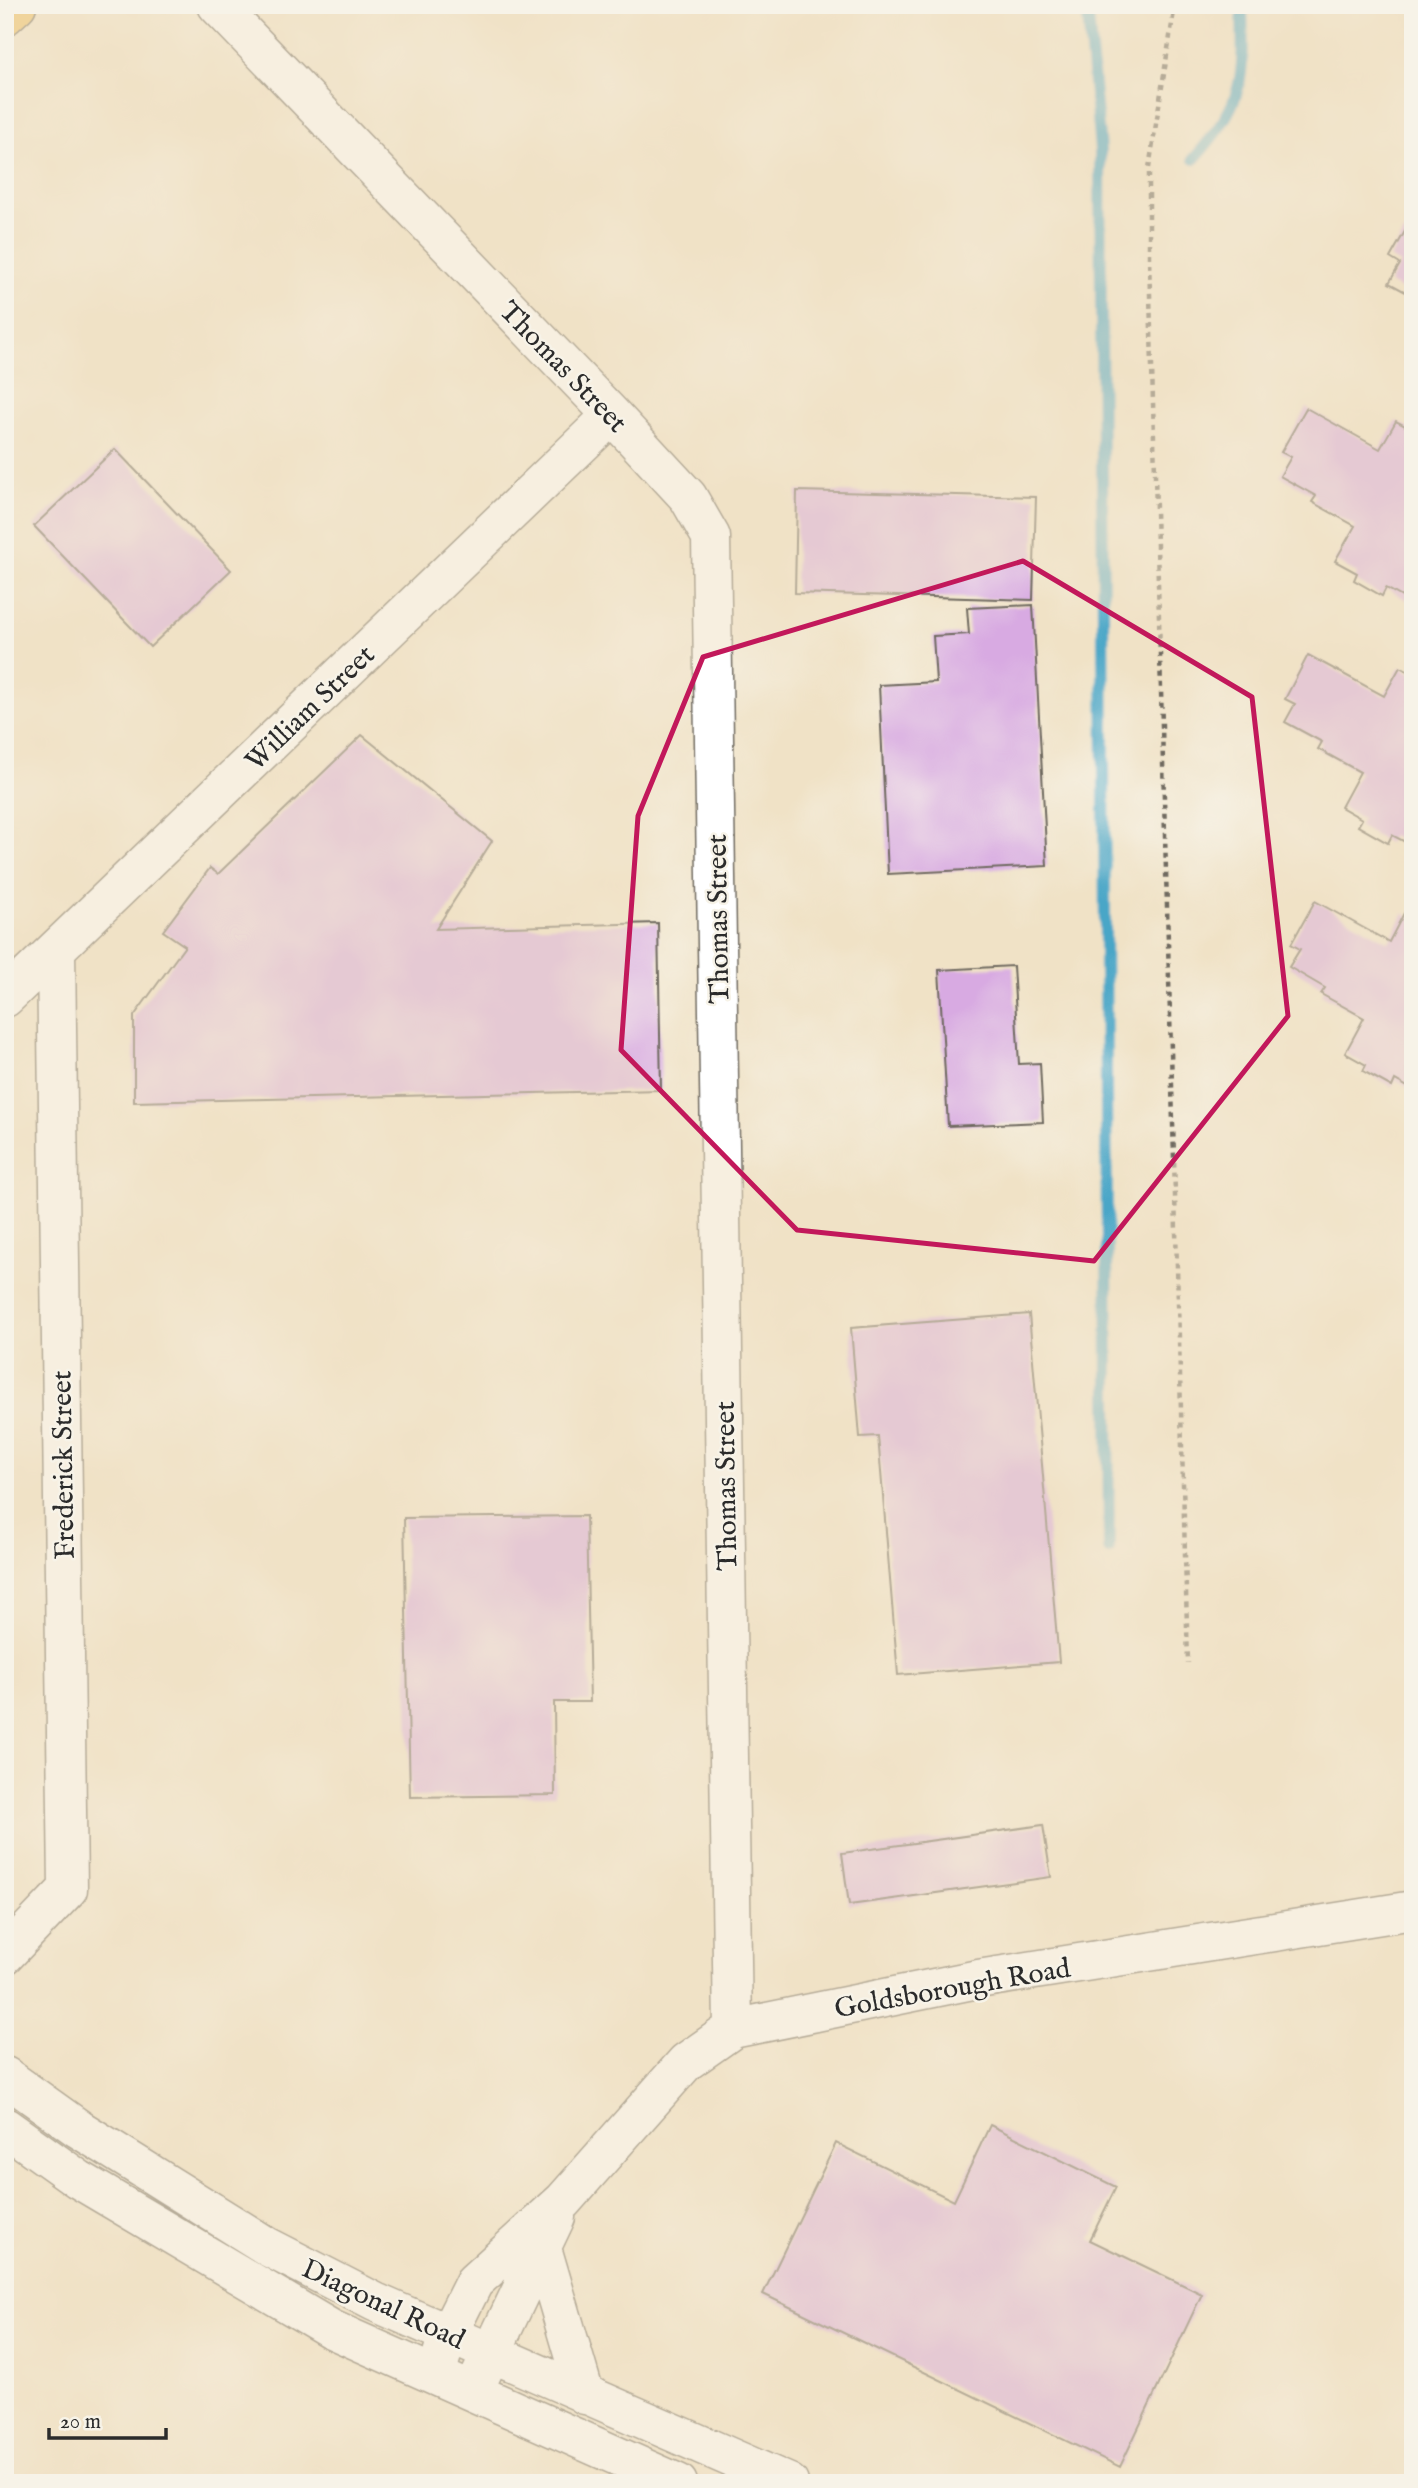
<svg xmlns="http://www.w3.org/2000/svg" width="1418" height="2488" viewBox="0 0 1418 2488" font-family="'IM FELL English',serif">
<rect width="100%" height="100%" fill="#f7f3e8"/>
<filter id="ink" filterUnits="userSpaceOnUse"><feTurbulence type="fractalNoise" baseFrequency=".0143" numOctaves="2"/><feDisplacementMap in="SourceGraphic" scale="14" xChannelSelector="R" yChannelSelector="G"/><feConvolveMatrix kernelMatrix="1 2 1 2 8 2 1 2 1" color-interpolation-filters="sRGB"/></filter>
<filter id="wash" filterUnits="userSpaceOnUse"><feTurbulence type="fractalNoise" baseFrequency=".00686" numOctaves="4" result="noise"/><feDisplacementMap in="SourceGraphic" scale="28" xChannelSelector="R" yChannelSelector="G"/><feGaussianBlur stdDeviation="1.57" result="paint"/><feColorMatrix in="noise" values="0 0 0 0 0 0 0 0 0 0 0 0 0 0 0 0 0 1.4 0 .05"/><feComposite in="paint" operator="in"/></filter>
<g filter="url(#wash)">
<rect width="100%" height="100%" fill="#f0e2c6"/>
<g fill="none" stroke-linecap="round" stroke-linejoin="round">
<path stroke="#49a6c7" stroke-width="12" d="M1087,5L1100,150L1109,1549
M1194,159C1245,101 1244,80 1242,5"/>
</g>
<g id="blocks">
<path fill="#d8aae2" d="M1413,217V296L1389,283L1400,264L1390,258Z
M1306,408L1380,449L1396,421L1413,430V595L1409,601L1386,588L1382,596L1354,580L1357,573L1335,561L1355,526L1312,502L1316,496L1280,476L1291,457L1281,452Z
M115,449L231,570L150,647L34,526Z
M797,491L1036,497L1033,600L795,593Z
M1033,605L1047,866L888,874L879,685L936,682L933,636L969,634L967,608Z
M1308,655L1384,696L1400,667L1413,674V846L1392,835L1388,843L1358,826L1362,819L1341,807L1360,772L1318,749L1322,742L1285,722L1295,704L1285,699Z
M362,735L492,841L436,929L658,923L661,1090L134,1102V1016L185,946L163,931L210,868L218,874Z
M1315,901L1389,942L1404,913L1413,918V1090L1395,1080L1392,1087L1363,1071L1366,1065L1345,1053L1364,1018L1321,994L1325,988L1289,967L1300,949L1291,944Z
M1013,966L1019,1064L1040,1063L1043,1122L948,1126L939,970Z
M1029,1314L1059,1662L898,1675L878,1436L860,1437L851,1328Z
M586,1516L590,1702H554L555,1795L410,1797L404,1518Z
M1043,1825L1051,1877L849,1905L842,1853Z
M990,2125L1116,2187L1090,2240L1202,2294L1120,2467L763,2294L836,2143L954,2201Z"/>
</g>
</g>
<g filter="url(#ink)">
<use href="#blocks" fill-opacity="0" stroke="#706b61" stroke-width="2"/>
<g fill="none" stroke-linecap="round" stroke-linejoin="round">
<g stroke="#706b61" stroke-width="41">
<path id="minor" d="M217,5L612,415L688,497L711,537L733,2029
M5,998L612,415
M5,1955L68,1889L56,950
M5,2076L79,2129L268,2247L375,2302L789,2483
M5,2127L78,2179L331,2329L678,2483
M542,2248L585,2395
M436,2375L448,2334L474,2282L563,2201L686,2062L733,2029L978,1979L1413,1910
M480,2377L556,2217"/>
</g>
<g stroke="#706b61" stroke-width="41">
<path id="highway" d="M5,16L17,5"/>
</g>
<path stroke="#706b61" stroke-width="4.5" stroke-dasharray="5 5" stroke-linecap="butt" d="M1175,5L1149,168V258L1188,1663"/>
<use href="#minor" stroke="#fff" stroke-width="38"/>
<use href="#highway" stroke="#f0c469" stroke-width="38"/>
</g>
</g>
<path d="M0 0H1418V2488H0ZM1023,561L1252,697L1288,1016L1094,1261L797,1230L621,1050L638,816L703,657Z" fill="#f0e2c6" fill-opacity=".55" fill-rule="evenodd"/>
<path fill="none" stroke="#c2185b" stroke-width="5" stroke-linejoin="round" d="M1023,561L1252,697L1288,1016L1094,1261L797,1230L621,1050L638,816L703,657Z"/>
<g text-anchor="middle" stroke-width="5" stroke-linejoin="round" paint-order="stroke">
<g font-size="28" fill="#2b2b2b" stroke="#f7f3e8">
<text transform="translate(564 366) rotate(46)" y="10">Thomas Street</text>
<text transform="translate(309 707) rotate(-44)" y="10">William Street</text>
<text transform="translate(717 919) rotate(-91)" y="10">Thomas Street</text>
<text transform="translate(62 1465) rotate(-91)" y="10">Frederick Street</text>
<text transform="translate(725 1486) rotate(-91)" y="10">Thomas Street</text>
<text transform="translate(952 1987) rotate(-10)" y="10">Goldsborough Road</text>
<text transform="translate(384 2303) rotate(25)" y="10">Diagonal Road</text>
</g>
</g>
<rect width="1418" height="2488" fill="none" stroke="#f7f3e8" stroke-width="28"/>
<path d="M49 2428v10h117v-10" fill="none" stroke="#2b2b2b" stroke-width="3.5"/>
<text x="60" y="2428" font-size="21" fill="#2b2b2b" stroke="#f7f3e8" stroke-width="5" paint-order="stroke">20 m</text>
</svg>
